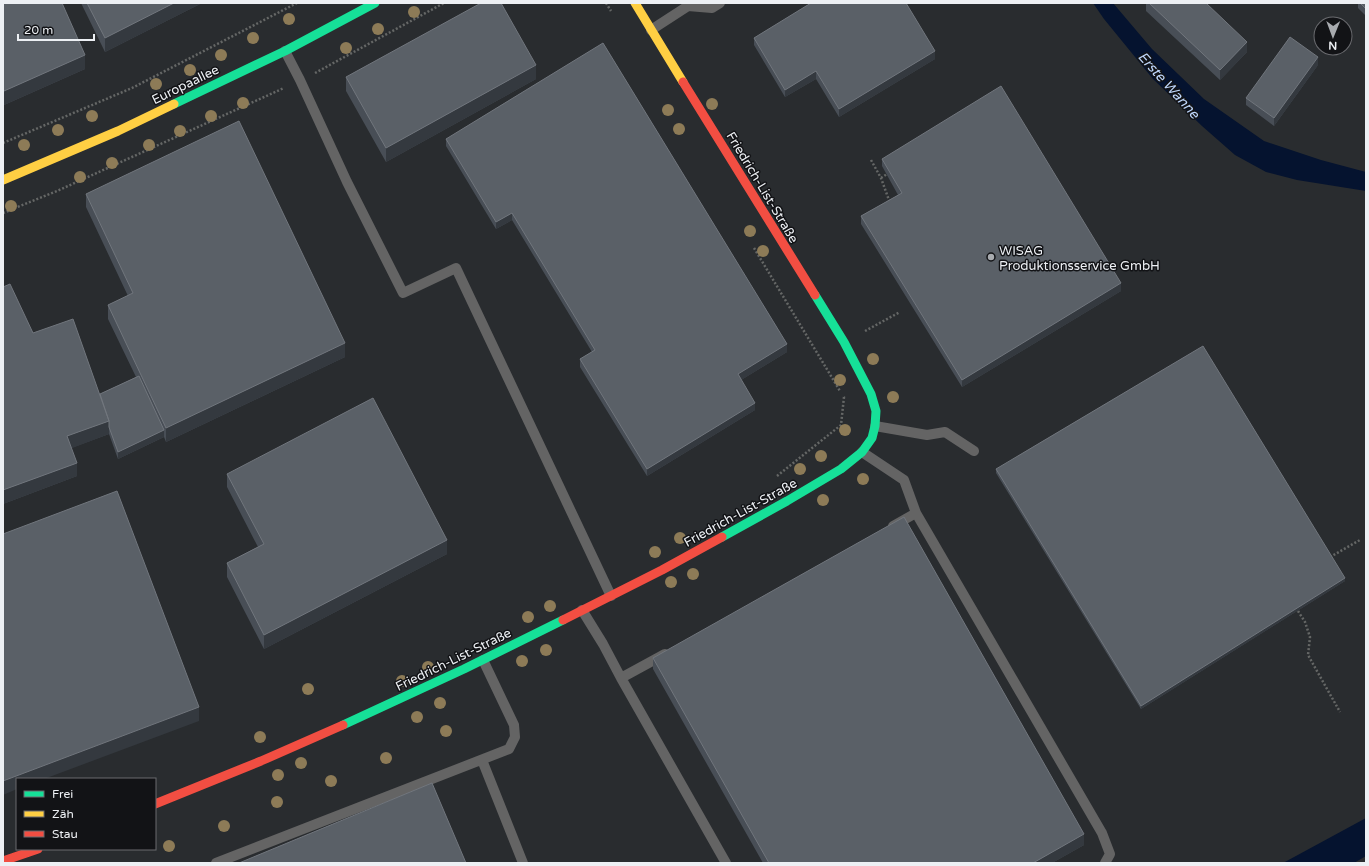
<svg xmlns="http://www.w3.org/2000/svg" width="1369" height="866" viewBox="0 0 1369 866" font-family="'Varela Round',sans-serif">
<rect width="100%" height="100%" fill="#292c2f"/>
<path fill="#05132f" d="M1093,3H1113L1152,49L1204,99L1264,141L1321,160L1366,172V191L1297,180L1266,172L1235,155L1202,126L1153,79L1104,19Z
M1366,818V856L1354,863H1283Z"/>
<g fill="none" stroke-linecap="round" stroke-linejoin="round">
<path stroke="#656766" stroke-width="2.5" stroke-dasharray="2 2" stroke-linecap="butt" d="M606,3L611,11
M315,73L444,3
M3,143L132,88L297,3
M871,160L881,178L890,203
M881,178L887,174
M3,213L57,191L284,88
M754,248L840,391
M865,331L900,312
M777,476L841,425L844,397L843,396
M1330,557L1360,540
M1298,611L1305,622L1310,637L1308,655L1340,712"/>
<path stroke="#646464" stroke-width="10" d="M651,30L688,6L712,8L720,3
M285,51L300,80L347,182L403,293L456,268L611,596
M875,426L927,435L945,432L974,451
M862,452L904,480L916,513L1102,833L1110,854L1105,863
M893,526L916,513
M582,610L603,644L621,678L726,863
M621,678L665,654
M482,760L523,863
M216,863L509,749L515,737L514,725L483,660"/>
<path stroke="#16e098" stroke-width="9" d="M174,104L285,51L375,3
M722,537L787,501L841,469L862,452L872,438L875,426L876,411L871,394L844,342L815,295
M343,725L464,669L563,620"/>
<path stroke="#ffcf43" stroke-width="9" d="M635,3L683,82
M3,180L118,131L174,104"/>
<path stroke="#f24e42" stroke-width="9" d="M683,82L815,295
M563,620L662,570L722,537
M155,804L261,761L343,725
M3,861L38,849"/>
</g>
<g fill="#8d7b57">
<circle cx="414" cy="12" r="6"/>
<circle cx="289" cy="19" r="6"/>
<circle cx="378" cy="29" r="6"/>
<circle cx="253" cy="38" r="6"/>
<circle cx="346" cy="48" r="6"/>
<circle cx="221" cy="55" r="6"/>
<circle cx="190" cy="70" r="6"/>
<circle cx="156" cy="84" r="6"/>
<circle cx="243" cy="103" r="6"/>
<circle cx="712" cy="104" r="6"/>
<circle cx="668" cy="110" r="6"/>
<circle cx="92" cy="116" r="6"/>
<circle cx="211" cy="116" r="6"/>
<circle cx="679" cy="129" r="6"/>
<circle cx="58" cy="130" r="6"/>
<circle cx="180" cy="131" r="6"/>
<circle cx="24" cy="145" r="6"/>
<circle cx="149" cy="145" r="6"/>
<circle cx="112" cy="163" r="6"/>
<circle cx="80" cy="177" r="6"/>
<circle cx="11" cy="206" r="6"/>
<circle cx="750" cy="231" r="6"/>
<circle cx="763" cy="251" r="6"/>
<circle cx="873" cy="359" r="6"/>
<circle cx="840" cy="380" r="6"/>
<circle cx="893" cy="397" r="6"/>
<circle cx="845" cy="430" r="6"/>
<circle cx="821" cy="456" r="6"/>
<circle cx="800" cy="469" r="6"/>
<circle cx="863" cy="479" r="6"/>
<circle cx="823" cy="500" r="6"/>
<circle cx="680" cy="538" r="6"/>
<circle cx="655" cy="552" r="6"/>
<circle cx="693" cy="574" r="6"/>
<circle cx="671" cy="582" r="6"/>
<circle cx="550" cy="606" r="6"/>
<circle cx="528" cy="617" r="6"/>
<circle cx="546" cy="650" r="6"/>
<circle cx="522" cy="661" r="6"/>
<circle cx="428" cy="667" r="6"/>
<circle cx="402" cy="681" r="6"/>
<circle cx="308" cy="689" r="6"/>
<circle cx="440" cy="703" r="6"/>
<circle cx="417" cy="717" r="6"/>
<circle cx="446" cy="731" r="6"/>
<circle cx="260" cy="737" r="6"/>
<circle cx="386" cy="758" r="6"/>
<circle cx="301" cy="763" r="6"/>
<circle cx="278" cy="775" r="6"/>
<circle cx="331" cy="781" r="6"/>
<circle cx="277" cy="802" r="6"/>
<circle cx="224" cy="826" r="6"/>
<circle cx="169" cy="846" r="6"/>
</g>
<path fill="#484e56" d="M3,3L85,69L4,105L3,102Z
M81,3H202L105,52Z
M1146,3H1206L1247,52L1220,80L1146,11Z
M1358,3H1366V16L1358,8Z
M754,38L935,59L839,117L816,79L785,97L754,45Z
M1318,65L1274,126L1246,105V98Z
M346,77L536,79L386,162L346,91Z
M446,139L787,352L741,380L755,410L647,476L580,367V359L592,352L512,220L496,229L446,146Z
M882,159L1121,291L962,387L861,224V216L898,195L882,166Z
M86,194L345,357L166,442L164,437L118,459L109,434L71,448L77,476L3,504V287L33,333L100,394L136,377L108,319V305L128,296L86,207Z
M996,469L1345,581L1141,709L996,473Z
M227,474L447,554L264,649L227,577V563L258,547L227,487Z
M653,658L1084,845L1052,863H763L653,669Z"/>
<path fill="#34393f" d="M174,3H202L105,52V38Z
M1247,42V52L1220,80V70Z
M935,51V59L839,117V109Z
M85,55V69L4,105V91Z
M1318,57V65L1274,126V118Z
M536,65V79L386,162V148Z
M816,71V79L785,97V90Z
M512,213V220L496,229V222Z
M1121,283V291L962,387V380Z
M345,343V357L166,442V428Z
M787,344V352L738,382V374Z
M755,403V410L647,476V469Z
M109,421V434L67,450V436Z
M164,430V437L118,459V452Z
M77,463V476L3,504V490Z
M447,540V554L264,649V635Z
M1345,578V581L1141,709V706Z
M199,707V721L44,779H17V789L3,795V781Z
M1084,834V845L1052,863H1033Z"/>
<path fill="#5a6067" stroke="#71767d" d="M3,3H62L85,55L4,91L3,89Z
M87,3H174L105,38Z
M481,3H501L536,65L386,148L346,77Z
M811,3H906L935,51L839,109L816,71L785,90L754,38Z
M1149,3H1206L1247,42L1220,70Z
M1360,3H1366V9Z
M1290,37L1318,57L1274,118L1246,98Z
M603,43L787,344L738,374L755,403L647,469L580,359L595,350L512,213L496,222L446,139Z
M1001,86L1121,283L962,380L861,216L902,193L882,159Z
M239,121L345,343L166,428L108,305L133,293L86,194Z
M10,284L33,333L73,319L109,421L67,436L77,463L3,490V287Z
M1203,346L1345,578L1141,706L996,469Z
M139,376L164,430L118,452L109,427V421L100,394Z
M373,398L447,540L264,635L227,563L264,544L227,474Z
M117,491L199,707L3,781V534Z
M904,517L1084,834L1033,863H769L653,658Z
M432,783L466,863H239Z"/>
<circle fill="#a8abaf" stroke="#121316" stroke-width="1.5" cx="991" cy="257" r="4"/>
<g text-anchor="middle" stroke-width="3" stroke-linejoin="round" paint-order="stroke">
<g font-size="13" fill="#edf0f4" stroke="#121316">
<text transform="translate(185 84) rotate(-26)" y="5">Europaallee</text>
<text transform="translate(763 187) rotate(59)" y="5">Friedrich-List-Straße</text>
<text transform="translate(740 512) rotate(-29)" y="5">Friedrich-List-Straße</text>
<text transform="translate(453 659) rotate(-26)" y="5">Friedrich-List-Straße</text>
</g>
<g font-size="13" fill="#edf0f4" stroke="#121316" text-anchor="start">
<text x="999" y="255">WISAG<tspan x="999" dy="15">Produktionsservice GmbH</tspan></text>
</g>
<g font-size="14" font-style="italic" fill="#bdd5fa" stroke="#121316">
<text transform="translate(1169 85) rotate(48)" y="5">Erste Wanne</text>
</g>
</g>
<rect width="1369" height="866" fill="none" stroke="#edf0f4" stroke-width="8"/>
<rect x="16" y="778" width="140" height="72" fill="#121316" stroke="#6a6b6f"/>
<rect x="24" y="791" width="20" height="6" fill="#16e098" stroke="#6a6b6f"/>
<text x="52" y="798" font-size="12" fill="#edf0f4">Frei</text>
<rect x="24" y="811" width="20" height="6" fill="#ffcf43" stroke="#6a6b6f"/>
<text x="52" y="818" font-size="12" fill="#edf0f4">Zäh</text>
<rect x="24" y="831" width="20" height="6" fill="#f24e42" stroke="#6a6b6f"/>
<text x="52" y="838" font-size="12" fill="#edf0f4">Stau</text>
<g transform="translate(1333 36) rotate(181)"><circle r="19" fill="#121316" stroke="#6a6b6f"/>
<path d="M0-3L7 15L0 10L-7 15Z" fill="#a8abaf"/>
<text y="-6" font-size="11" font-weight="bold" text-anchor="middle" fill="#edf0f4">N</text>
</g>
<path d="M18 34v6h76v-6" fill="none" stroke="#edf0f4" stroke-width="2"/>
<text x="24" y="34" font-size="12" fill="#edf0f4" stroke="#121316" stroke-width="3" paint-order="stroke">20 m</text>
</svg>
